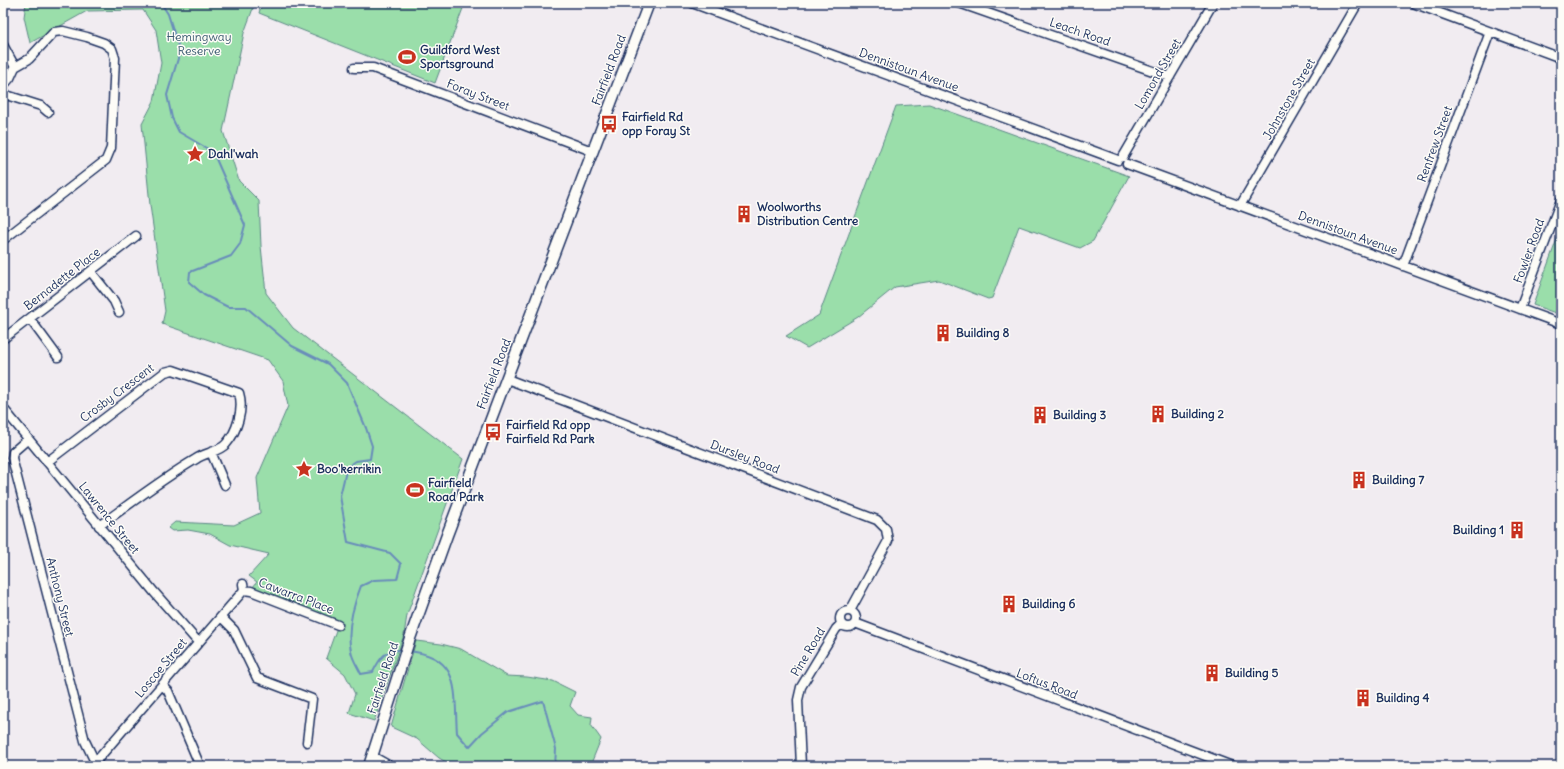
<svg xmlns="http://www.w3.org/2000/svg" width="1564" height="769" viewBox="0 0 1564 769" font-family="Delius,sans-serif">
<rect width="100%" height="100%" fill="#f1ecf1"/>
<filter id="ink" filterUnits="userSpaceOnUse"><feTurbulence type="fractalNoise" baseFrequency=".025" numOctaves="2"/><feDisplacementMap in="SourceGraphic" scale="8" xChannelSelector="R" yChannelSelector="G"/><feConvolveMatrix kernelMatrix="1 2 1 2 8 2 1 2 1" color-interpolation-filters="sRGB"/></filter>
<g filter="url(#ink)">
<path fill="#9adeaa" stroke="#5a8684" d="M26,3H255L244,33L223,131L239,181L259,201L261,246L266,293L293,328L463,459L407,615L404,635L374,721L349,713L355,694L345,674L326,658L339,622L252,588L257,582L249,576L269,554L230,545L210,534L188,530L172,531L168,528L175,522L234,525L260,513L257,478L288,406L283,381L268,360L162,324L165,311L150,205L142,124L154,101L161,63L156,30L143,10L87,11L30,43L24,17Z
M262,3H465L435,83L259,13Z
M929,104L1129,176L1093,241L1080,248L1019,226L992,298L988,299L939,280L895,287L858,317L807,348L786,336L819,315L896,106Z
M1561,228V315L1533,305Z
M416,641L441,644L461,649L507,676L527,677L553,681L575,692L570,706L578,715L592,717L591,725L601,739L590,766H453L439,758L417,739L391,727Z"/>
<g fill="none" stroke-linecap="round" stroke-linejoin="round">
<path stroke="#688cba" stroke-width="2" d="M161,3L168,14L180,52L167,95L172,118L179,132L208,149L216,159L245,225L240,244L231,256L190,272L189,282L204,295L228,307H246L292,346L328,364L347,383L366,428L372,446L370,459L356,461L347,467L340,496L348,542L390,553L401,564L397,579L374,580L361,586C353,606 346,629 351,651C352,659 358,667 361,674L373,672C380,658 385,649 402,650
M408,651C462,656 454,692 457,733L469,747L482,733L508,712L543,701L556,749L555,766"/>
<g stroke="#1b2f5e" stroke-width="11">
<path id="minor" d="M692,3L1118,160
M959,3L1170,77
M1413,3L1561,58
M3,45L15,67
M354,68H373L592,151
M3,86L10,78L15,67L29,59L54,32L63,31L87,37L104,43L112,49L115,58L111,148L106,160L3,240
M3,94L41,106L48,112
M1123,157L1213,3
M1127,164L1561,324
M1240,206L1358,3
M1403,266L1490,32
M91,272L114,301L119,312
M1520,309L1561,200
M30,319L58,357
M3,339L136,236
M507,379L877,520L886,529L888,541L850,611
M3,408L154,592L198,642
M28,439L13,452L12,458L85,741L97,766
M211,452L225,485
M47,462L165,372L173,370L239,393C244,409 237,432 226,444C219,452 204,453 196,459C162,479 131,503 99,526
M244,590L251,591L338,625
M840 619a8 8 0 1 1 16 0a8 8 0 1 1-16 0Z
M221,617L234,630L257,678L312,699L307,742
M855,623L1232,766
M162,685L168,691L200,766
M372,756L390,766
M92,766L244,590L243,584
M801,766L798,700L801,687L836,629L841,624"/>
</g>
<g stroke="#1b2f5e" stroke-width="13">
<path id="major" d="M369,766L409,641L447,535L649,3"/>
</g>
<use href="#minor" stroke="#fdfcf7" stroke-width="8"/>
<use href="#major" stroke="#fdfcf7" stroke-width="10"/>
</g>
</g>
<defs>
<g id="stadium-bare" transform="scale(1.38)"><path d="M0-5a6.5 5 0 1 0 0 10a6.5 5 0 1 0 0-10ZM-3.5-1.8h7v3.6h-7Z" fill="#c8321e" stroke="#fdfcf7" stroke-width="2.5" paint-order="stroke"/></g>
<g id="bus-bare" transform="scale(1.38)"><path d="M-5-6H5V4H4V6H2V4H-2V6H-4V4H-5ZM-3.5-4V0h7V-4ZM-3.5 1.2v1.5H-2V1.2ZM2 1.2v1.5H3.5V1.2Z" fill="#c8321e" stroke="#fdfcf7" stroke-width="2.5" paint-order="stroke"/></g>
<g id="sight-bare" transform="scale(1.38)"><path d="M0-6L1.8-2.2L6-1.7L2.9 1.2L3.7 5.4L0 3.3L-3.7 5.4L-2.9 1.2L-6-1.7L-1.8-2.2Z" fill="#c8321e" stroke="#fdfcf7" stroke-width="2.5" paint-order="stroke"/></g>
<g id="building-bare" transform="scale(1.38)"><path d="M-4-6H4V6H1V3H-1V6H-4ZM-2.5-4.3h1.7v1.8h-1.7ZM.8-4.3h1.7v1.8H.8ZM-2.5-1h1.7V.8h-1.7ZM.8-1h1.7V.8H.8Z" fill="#c8321e" stroke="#fdfcf7" stroke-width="2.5" paint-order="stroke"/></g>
</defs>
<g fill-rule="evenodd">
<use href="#stadium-bare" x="407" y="57"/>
<use href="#bus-bare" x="609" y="124"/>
<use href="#sight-bare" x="195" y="154"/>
<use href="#building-bare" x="744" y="214"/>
<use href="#building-bare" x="943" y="333"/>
<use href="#building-bare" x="1158" y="414"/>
<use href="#building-bare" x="1040" y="415"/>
<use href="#bus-bare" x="493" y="432"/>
<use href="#sight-bare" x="304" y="469"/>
<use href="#building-bare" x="1359" y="480"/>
<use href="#stadium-bare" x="415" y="490"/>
<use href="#building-bare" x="1517" y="530"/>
<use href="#building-bare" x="1009" y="604"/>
<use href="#building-bare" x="1212" y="673"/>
<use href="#building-bare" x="1363" y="698"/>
</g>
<g text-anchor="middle" stroke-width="3" stroke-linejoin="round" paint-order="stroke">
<g font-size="12" fill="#1b2f5e" stroke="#fdfcf7">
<text transform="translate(1080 32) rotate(19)" y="4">Leach Road</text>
<text transform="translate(609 70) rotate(-69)" y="4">Fairfield Road</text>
<text transform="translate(909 70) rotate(20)" y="4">Dennistoun Avenue</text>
<text transform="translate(1158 74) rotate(-60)" y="4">Lomond Street</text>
<text transform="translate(478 95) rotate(21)" y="4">Foray Street</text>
<text transform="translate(1289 99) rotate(-60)" y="4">Johnstone Street</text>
<text transform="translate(1435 144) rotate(-70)" y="4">Renfrew Street</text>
<text transform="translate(1348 233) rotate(20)" y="4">Dennistoun Avenue</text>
<text transform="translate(1529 251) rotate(-70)" y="4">Fowler Road</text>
<text transform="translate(62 279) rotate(-38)" y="4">Bernadette Place</text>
<text transform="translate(494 374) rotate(-69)" y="4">Fairfield Road</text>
<text transform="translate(117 393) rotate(-37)" y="4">Crosby Crescent</text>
<text transform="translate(745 457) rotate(21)" y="4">Dursley Road</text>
<text transform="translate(109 518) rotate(51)" y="4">Lawrence Street</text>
<text transform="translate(296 596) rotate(21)" y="4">Cawarra Place</text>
<text transform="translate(60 597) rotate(76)" y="4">Anthony Street</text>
<text transform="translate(808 652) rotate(-59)" y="4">Pine Road</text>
<text transform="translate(161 668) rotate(-50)" y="4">Loscoe Street</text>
<text transform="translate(383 678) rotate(-72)" y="4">Fairfield Road</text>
<text transform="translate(1047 684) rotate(21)" y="4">Loftus Road</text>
</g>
<g font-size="12" fill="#3b5b71" stroke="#fdfcf7">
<text x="199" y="41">Hemingway<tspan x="199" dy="14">Reserve</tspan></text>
</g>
<g font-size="12" font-weight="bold" fill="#1b2f5e" stroke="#fdfcf7" text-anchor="start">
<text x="420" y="54">Guildford West<tspan x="420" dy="14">Sportsground</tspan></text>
<text x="622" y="121">Fairfield Rd<tspan x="622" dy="14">opp Foray St</tspan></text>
<text x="208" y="158">Dahl'wah</text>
<text x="757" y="211">Woolworths<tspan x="757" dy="14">Distribution Centre</tspan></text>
<text x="956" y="337">Building 8</text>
<text x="1171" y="418">Building 2</text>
<text x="1053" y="419">Building 3</text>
<text x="506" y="429">Fairfield Rd opp<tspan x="506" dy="14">Fairfield Rd Park</tspan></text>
<text x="317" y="473">Boo'kerrikin</text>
<text x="1372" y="484">Building 7</text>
<text x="428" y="487">Fairfield<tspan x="428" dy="14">Road Park</tspan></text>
<text x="1504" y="534" text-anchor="end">Building 1</text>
<text x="1022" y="608">Building 6</text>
<text x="1225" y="677">Building 5</text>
<text x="1376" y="702">Building 4</text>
</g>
</g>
<rect width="1564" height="769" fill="none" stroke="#fdfcf7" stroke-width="16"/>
<rect x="8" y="8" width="1548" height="753" fill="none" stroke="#1b2f5e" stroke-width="1.5" filter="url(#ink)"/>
</svg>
